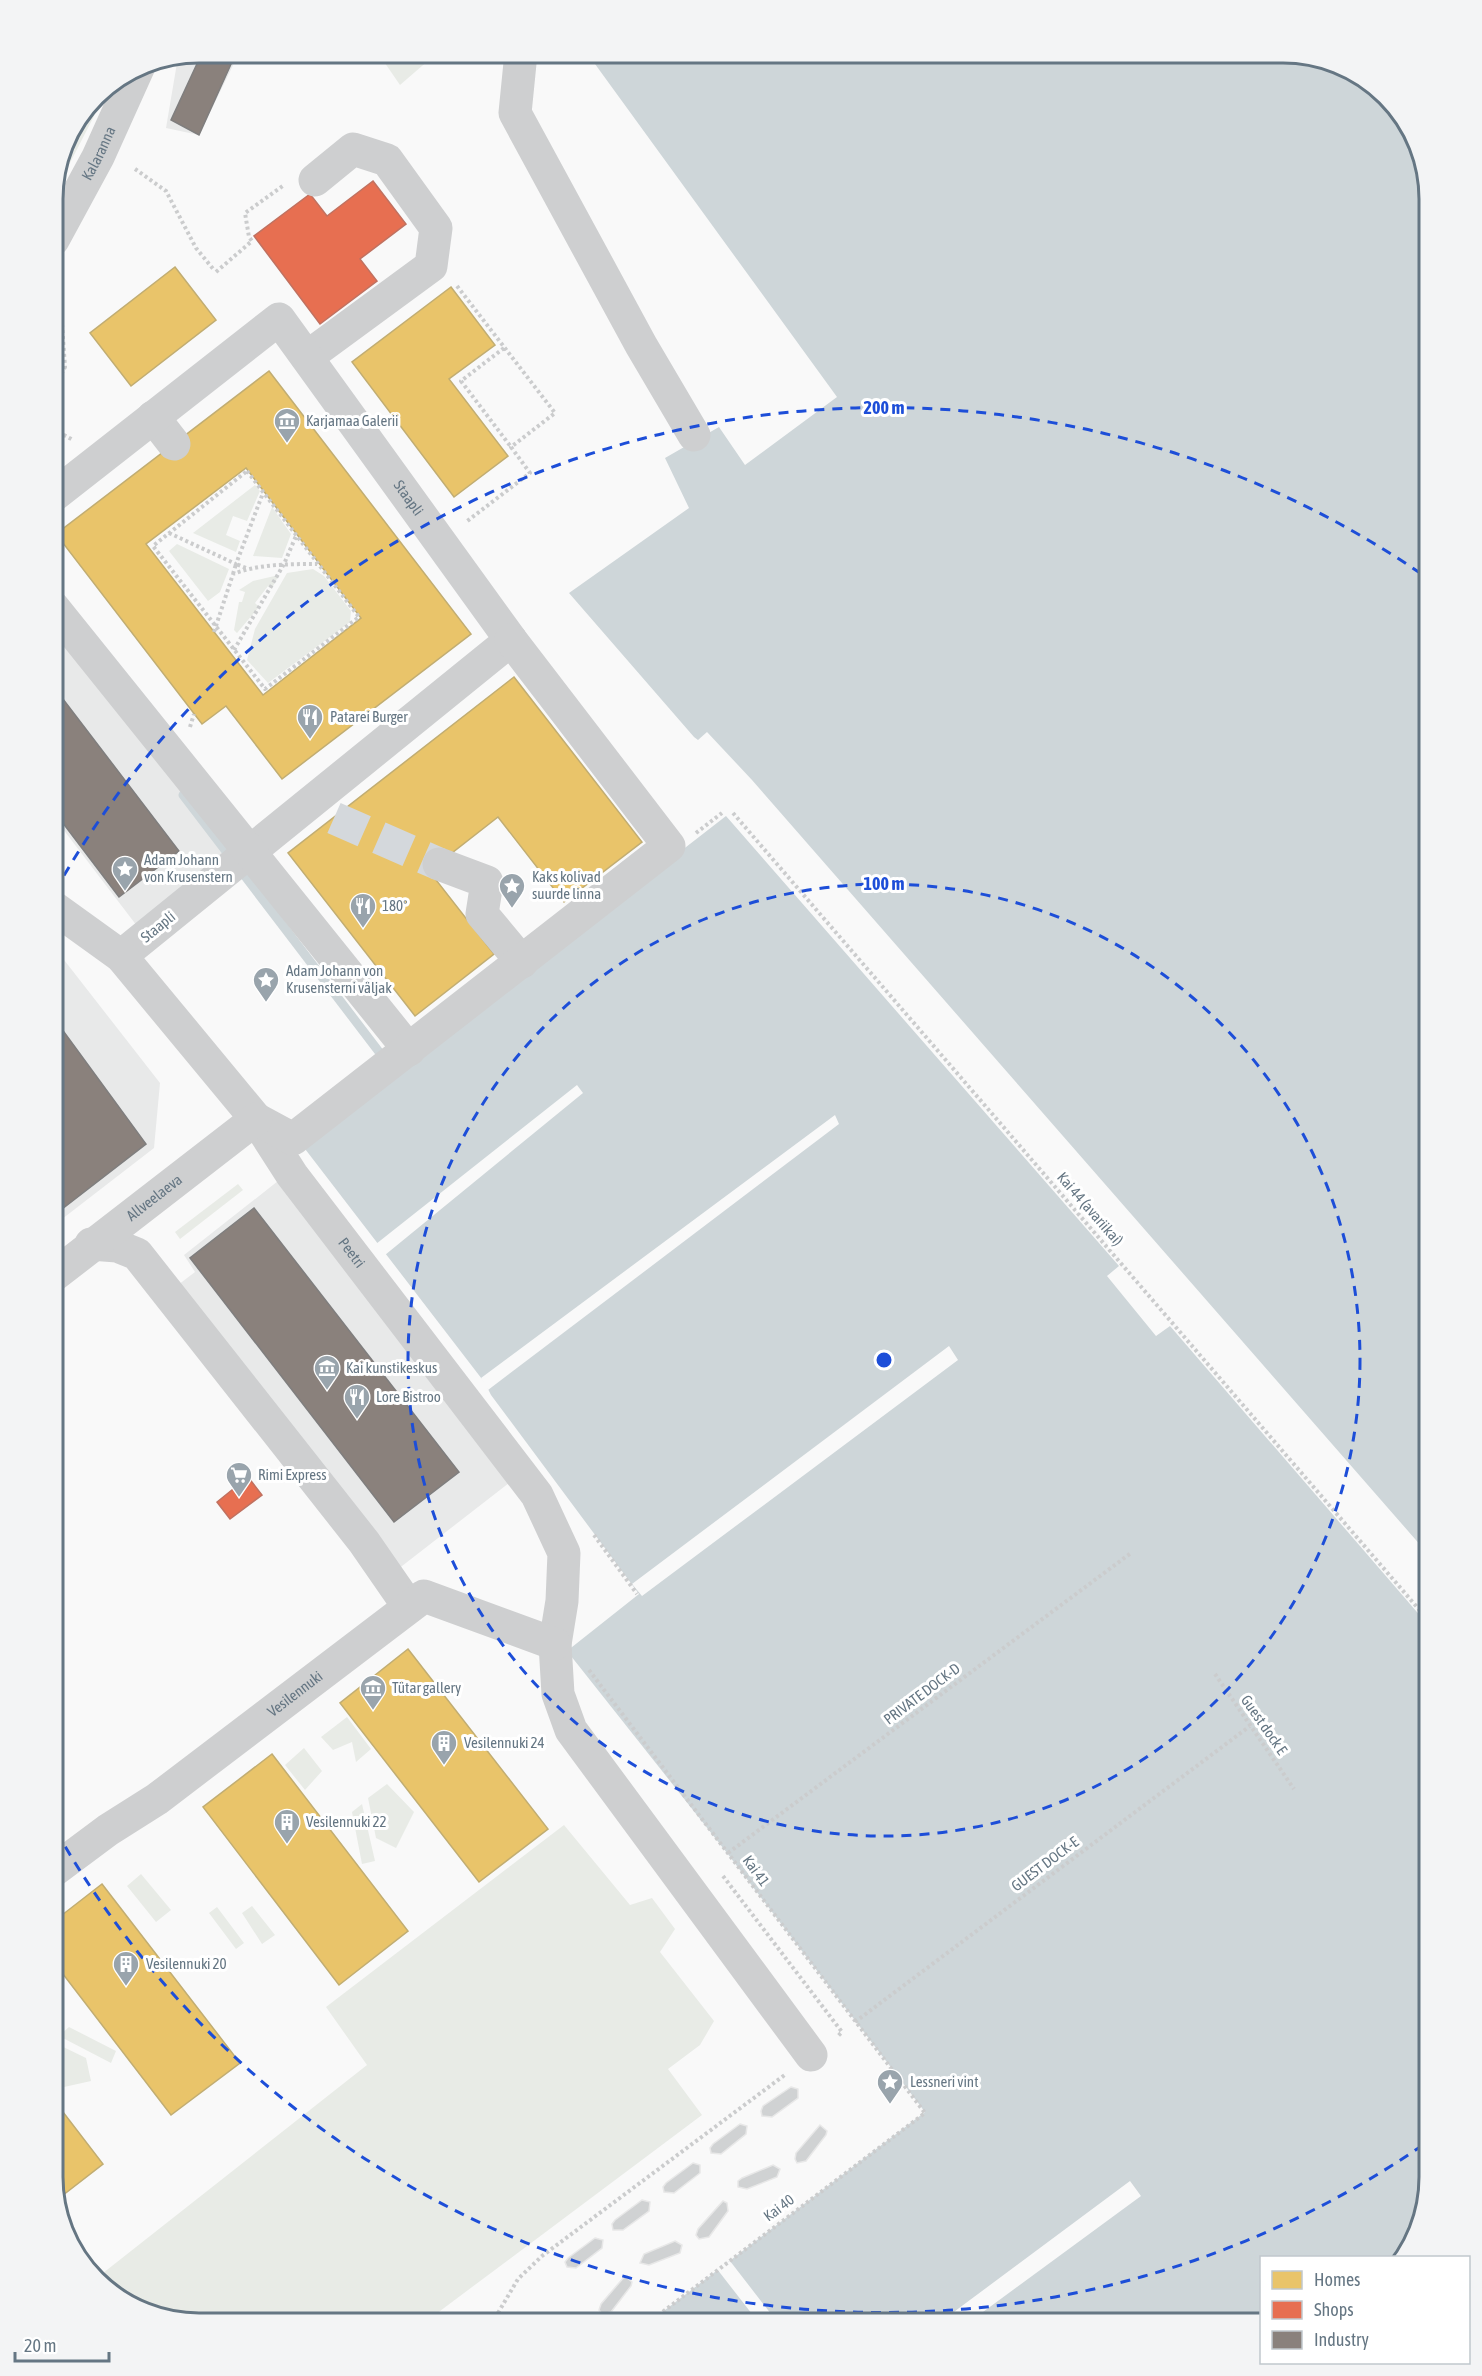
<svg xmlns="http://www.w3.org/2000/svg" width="1482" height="2376" viewBox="0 0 1482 2376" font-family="'Asap Condensed',sans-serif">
<rect width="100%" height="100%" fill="#f9f9f9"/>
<path fill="#e8e9e9" d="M199,53H239L199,135L166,128L178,57Z
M53,586L248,841L137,926L53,816Z
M54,947L160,1083L154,1148L53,1226Z
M278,1181L509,1483L393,1573L174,1288L195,1272L184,1255Z"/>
<path fill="#e8ebe6" d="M378,53H437L400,85Z
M110,85L53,196C53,156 76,108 110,85Z
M255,485L260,491L247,521L233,516L226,535L240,541L236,552L193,533Z
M272,507L291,534L282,558L253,556Z
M177,544L229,569L220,592L208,601L169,551Z
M313,569L324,576L351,611L350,622L268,683L247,660L255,629L287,573Z
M279,575L272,588L268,586L255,603L259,607L237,633L234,630L239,602H242L245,592L239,590L253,581Z
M238,1184L243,1190L180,1239L175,1232Z
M347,1717L371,1749L356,1762L352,1742L333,1750L321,1737Z
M304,1748L322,1771L305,1790L285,1765Z
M387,1784L414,1812L396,1848L376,1838L368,1798Z
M362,1804L375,1861L362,1864L352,1812Z
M564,1825L630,1905L652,1898L675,1929L660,1952L714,2021L700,2045L668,2069L702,2115L424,2323H189L156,2312L152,2308L149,2310L118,2299L98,2277L367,2065L326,2007Z
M141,1874L171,1910L156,1922L127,1886Z
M252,1906L275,1935L262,1944L242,1913Z
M217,1907L244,1943L236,1949L209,1913Z
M69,2027L116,2051L111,2063L59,2036Z
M53,2042L86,2058L91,2081L55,2089L53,2061L59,2055L53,2051Z"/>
<path fill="#ced6d9" d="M587,53H1293L1364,77L1414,134L1429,199V1555L752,780L707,732L698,740L694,737L569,593L689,508L665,458L719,427L745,465L837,397Z
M726,816L1119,1266L1107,1276L1156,1336L1170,1326L1429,1626V2178L1405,2257L1262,2258L1261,2323H648L925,2112L727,1853L567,1651L639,1594L491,1395L485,1383L302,1145Z"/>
<path fill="#f9f9f9" d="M577,1085L583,1093L385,1255L376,1244Z
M835,1115L839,1124L488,1390L481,1378Z
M949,1346L958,1360L642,1596L632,1584Z
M1130,2181L1141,2196L968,2323H939Z
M730,2261L778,2323H759L717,2269Z"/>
<path fill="#e9c46a" stroke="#c1ad72" stroke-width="1.5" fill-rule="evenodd" d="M175,267L216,320L131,386L90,333Z
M451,287L495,345L449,379L508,456L454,497L352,362Z
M269,371L471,634L282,779L226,706L202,724L56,534ZM246,468L361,618L263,695L146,544Z
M514,677L642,842L564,902L498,817L429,871L494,954L415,1016L288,853Z
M408,1649L548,1829L479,1882L340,1703Z
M272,1754L408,1931L339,1985L203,1807Z
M102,1884L240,2063L171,2115L53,1961V1922Z
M53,2099L103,2164L58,2199L52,2177Z"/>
<path fill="#e76f51" stroke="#c07160" stroke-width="1.5" d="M373,181L406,224L360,259L377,281L320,324L254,236L310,194L327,216Z
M248,1477L262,1495L230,1519L217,1502Z"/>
<path fill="#8a817c" stroke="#7f7e7e" stroke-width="1.5" d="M202,53H236L199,135L171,120Z
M53,686L179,851L119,897L53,810Z
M53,1017L146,1144L53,1216Z
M254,1208L459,1472L394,1522L190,1258Z"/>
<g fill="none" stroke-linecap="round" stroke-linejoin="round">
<path stroke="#ced6d9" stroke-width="9" d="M183,795L386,1061"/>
</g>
<path fill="#d0d2d3" stroke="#e8e8e8" stroke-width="1.5" d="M791,2087L798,2089V2098L772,2117L762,2116L761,2111L763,2106Z
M740,2124L747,2126L746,2134L721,2154L711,2153L710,2148L713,2144Z
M820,2125L827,2131L826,2135L806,2161L797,2163L795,2159L796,2153Z
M693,2163L700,2165V2173L674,2193L664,2192L663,2187L666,2183Z
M773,2165L780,2169L777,2177L747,2189L738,2187V2181L742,2178Z
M642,2200L650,2202L649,2211L623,2230H613L612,2224L615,2220Z
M723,2201L727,2203L728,2211L709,2237L699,2239L696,2235L698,2229Z
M595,2238L603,2240L602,2248L576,2268L567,2267L565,2262L568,2258Z
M675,2241L682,2245L680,2253L649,2265L640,2263L644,2254Z
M625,2276L632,2282L631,2286L611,2312L602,2314L599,2310L601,2304Z"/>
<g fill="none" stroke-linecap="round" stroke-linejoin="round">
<path stroke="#d4d8dc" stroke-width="33" stroke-dasharray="33 16" stroke-linecap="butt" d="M334,818L439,864"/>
<path stroke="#cbcccd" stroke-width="4" stroke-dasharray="3 3" stroke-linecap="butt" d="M135,169L166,191L196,248L214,270
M216,272L252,241L249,237L245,213L284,185
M457,286L555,413L511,447L530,473L466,522
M504,348L461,381L511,447
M53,390L65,367L61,310L53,303
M53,429L73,440
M247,471L359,617L265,689L153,546Z
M169,533L236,564L263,493
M233,574L236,564L246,568
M214,632L233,574C259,564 289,564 317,564
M234,650L284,564L296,536
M190,727L194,714
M733,813L1429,1621
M696,833L722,813
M594,1535L637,1594
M589,1670L925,2113L648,2323
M1215,1674L1294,1789
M728,1853L1131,1553
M723,1876L842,2032L838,2036
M855,2022L1250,1726
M483,2323L498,2313L518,2279L542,2256L786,2074"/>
<g stroke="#cecfd0" stroke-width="33">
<path d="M521,53L515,113L641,345L694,435"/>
<path id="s1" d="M53,240L98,157L139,66"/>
<path d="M307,357L431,266L436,228L387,160L353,149L315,180"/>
<path d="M153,417L174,444"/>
<path id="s2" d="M53,496L279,319L511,640L121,956"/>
<path d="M53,607L409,1050"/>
<path d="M439,864L487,882L482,914L522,962"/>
<path id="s3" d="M53,907L121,956L256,1119L292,1175L537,1495L564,1553L562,1601L555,1644L558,1694L571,1730L811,2055"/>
<path d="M256,1119L293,1139L669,846L511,640"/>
<path d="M91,1244L117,1246L137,1254L364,1542L409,1607"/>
<path id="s4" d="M53,1276L256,1119"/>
<path id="s5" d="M53,1871L108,1830L157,1799L424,1596L555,1644"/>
</g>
</g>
<g fill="none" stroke="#1d4ed8" stroke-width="3" stroke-dasharray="10 8">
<circle cx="884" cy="1360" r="476"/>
<path d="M1423 2145A952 952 0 0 1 55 1829M55 891A952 952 0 0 1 1423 575"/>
</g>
<defs>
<g id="museum-pin" transform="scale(1.35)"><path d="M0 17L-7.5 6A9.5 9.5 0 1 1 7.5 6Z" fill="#99a4ac" stroke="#fff"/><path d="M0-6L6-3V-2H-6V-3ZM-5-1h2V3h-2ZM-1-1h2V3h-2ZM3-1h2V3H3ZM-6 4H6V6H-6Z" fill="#fff"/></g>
<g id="restaurant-pin" transform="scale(1.35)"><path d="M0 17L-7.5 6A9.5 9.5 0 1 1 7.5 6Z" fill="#99a4ac" stroke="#fff"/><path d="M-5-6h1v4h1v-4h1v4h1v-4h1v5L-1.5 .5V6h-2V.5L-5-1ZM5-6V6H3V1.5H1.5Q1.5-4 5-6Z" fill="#fff"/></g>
<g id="sight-pin" transform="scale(1.35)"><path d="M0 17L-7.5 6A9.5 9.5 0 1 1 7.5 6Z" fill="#99a4ac" stroke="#fff"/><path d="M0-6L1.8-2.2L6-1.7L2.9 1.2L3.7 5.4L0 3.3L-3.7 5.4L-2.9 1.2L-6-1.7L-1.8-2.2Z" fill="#fff"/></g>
<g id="supermarket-pin" transform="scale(1.35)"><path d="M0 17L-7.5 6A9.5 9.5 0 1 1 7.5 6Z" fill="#99a4ac" stroke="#fff"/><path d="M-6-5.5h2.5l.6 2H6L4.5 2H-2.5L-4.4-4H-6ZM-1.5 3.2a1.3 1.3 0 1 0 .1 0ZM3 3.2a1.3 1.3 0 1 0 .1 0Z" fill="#fff"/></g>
<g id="building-pin" transform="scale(1.35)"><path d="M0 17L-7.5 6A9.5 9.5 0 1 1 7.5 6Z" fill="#99a4ac" stroke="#fff"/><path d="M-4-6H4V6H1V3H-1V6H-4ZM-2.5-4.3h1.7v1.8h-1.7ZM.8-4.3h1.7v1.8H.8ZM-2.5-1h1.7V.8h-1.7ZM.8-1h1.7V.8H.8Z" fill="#fff"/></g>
</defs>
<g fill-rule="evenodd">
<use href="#museum-pin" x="287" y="421"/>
<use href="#restaurant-pin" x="310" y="717"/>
<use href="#sight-pin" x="125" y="869"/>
<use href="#sight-pin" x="512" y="886"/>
<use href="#restaurant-pin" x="363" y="906"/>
<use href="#sight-pin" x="266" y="980"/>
<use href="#museum-pin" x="327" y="1368"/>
<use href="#restaurant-pin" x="357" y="1397"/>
<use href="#supermarket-pin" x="239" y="1475"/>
<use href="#museum-pin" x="373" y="1688"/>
<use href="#building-pin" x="444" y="1743"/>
<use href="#building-pin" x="287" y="1822"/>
<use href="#building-pin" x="126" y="1964"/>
<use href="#sight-pin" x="890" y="2082"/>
</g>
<g text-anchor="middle" stroke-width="6" stroke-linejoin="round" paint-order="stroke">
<g font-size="15" fill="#657683" stroke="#fff">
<text dy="5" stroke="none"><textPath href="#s1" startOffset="98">Kalaranna</textPath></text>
<text dy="5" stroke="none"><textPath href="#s2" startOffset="508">Staapli</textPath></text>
<text transform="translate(158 927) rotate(-39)" y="5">Staapli</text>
<text dy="5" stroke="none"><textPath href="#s4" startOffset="128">Allveelaeva</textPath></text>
<text transform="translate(1090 1209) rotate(49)" y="5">Kai 44 (avariikai)</text>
<text dy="5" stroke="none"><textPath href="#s3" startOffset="460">Peetri</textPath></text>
<text dy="5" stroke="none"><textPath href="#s5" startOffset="300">Vesilennuki</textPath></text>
<text transform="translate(922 1694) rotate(-37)" y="5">PRIVATE DOCK-D</text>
<text transform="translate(1264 1725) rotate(55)" y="5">Guest dock E</text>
<text transform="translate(1045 1864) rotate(-37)" y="5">GUEST DOCK-E</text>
<text transform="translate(756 1871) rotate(54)" y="5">Kai 41</text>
<text transform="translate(779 2208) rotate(-37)" y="5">Kai 40</text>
</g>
<g font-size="15" fill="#657683" stroke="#fff" text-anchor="start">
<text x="306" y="426">Karjamaa Galerii</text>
<text x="330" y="722">Patarei Burger</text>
<text x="144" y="865">Adam Johann<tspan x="144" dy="17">von Krusenstern</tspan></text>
<text x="532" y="882">Kaks kolivad<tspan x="532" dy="17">suurde linna</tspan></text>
<text x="382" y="911">180°</text>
<text x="286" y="976">Adam Johann von<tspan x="286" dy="17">Krusensterni väljak</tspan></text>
<text x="346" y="1373">Kai kunstikeskus</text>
<text x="376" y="1402">Lore Bistroo</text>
<text x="258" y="1480">Rimi Express</text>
<text x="392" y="1693">Tütar gallery</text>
<text x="464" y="1748">Vesilennuki 24</text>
<text x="306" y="1827">Vesilennuki 22</text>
<text x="146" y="1969">Vesilennuki 20</text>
<text x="910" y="2087">Lessneri vint</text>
</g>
</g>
<path d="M0 0H1482V2376H0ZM199 63H1283A136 136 0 0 1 1419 199V2177A136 136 0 0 1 1283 2313H199A136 136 0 0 1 63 2177V199A136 136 0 0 1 199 63Z" fill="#f3f4f5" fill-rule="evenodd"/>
<path fill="none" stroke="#657683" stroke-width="3" d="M199 63H1283A136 136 0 0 1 1419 199V2177A136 136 0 0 1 1283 2313H199A136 136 0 0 1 63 2177V199A136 136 0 0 1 199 63Z"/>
<circle cx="884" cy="1360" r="9" fill="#1d4ed8" stroke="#fff" stroke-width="3"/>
<g font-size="18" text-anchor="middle" font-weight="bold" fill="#1d4ed8" stroke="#fff" stroke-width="6" stroke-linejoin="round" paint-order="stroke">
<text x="884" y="414">200 m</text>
<text x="884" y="890">100 m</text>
</g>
<rect x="1260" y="2256" width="210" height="108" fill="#ffffff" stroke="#c1c8cd" stroke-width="1.5"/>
<rect x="1272" y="2271" width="30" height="18" fill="#e9c46a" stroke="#c1c8cd" stroke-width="1.5"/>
<text x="1314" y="2286" font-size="18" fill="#657683">Homes</text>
<rect x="1272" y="2301" width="30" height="18" fill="#e76f51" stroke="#c1c8cd" stroke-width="1.5"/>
<text x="1314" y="2316" font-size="18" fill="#657683">Shops</text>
<rect x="1272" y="2331" width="30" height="18" fill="#8a817c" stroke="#c1c8cd" stroke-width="1.5"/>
<text x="1314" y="2346" font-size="18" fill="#657683">Industry</text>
<path d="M15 2352v9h94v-9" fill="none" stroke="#657683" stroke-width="3"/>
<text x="24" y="2352" font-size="18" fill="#657683" stroke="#ffffff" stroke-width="4.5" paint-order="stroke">20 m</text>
</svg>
